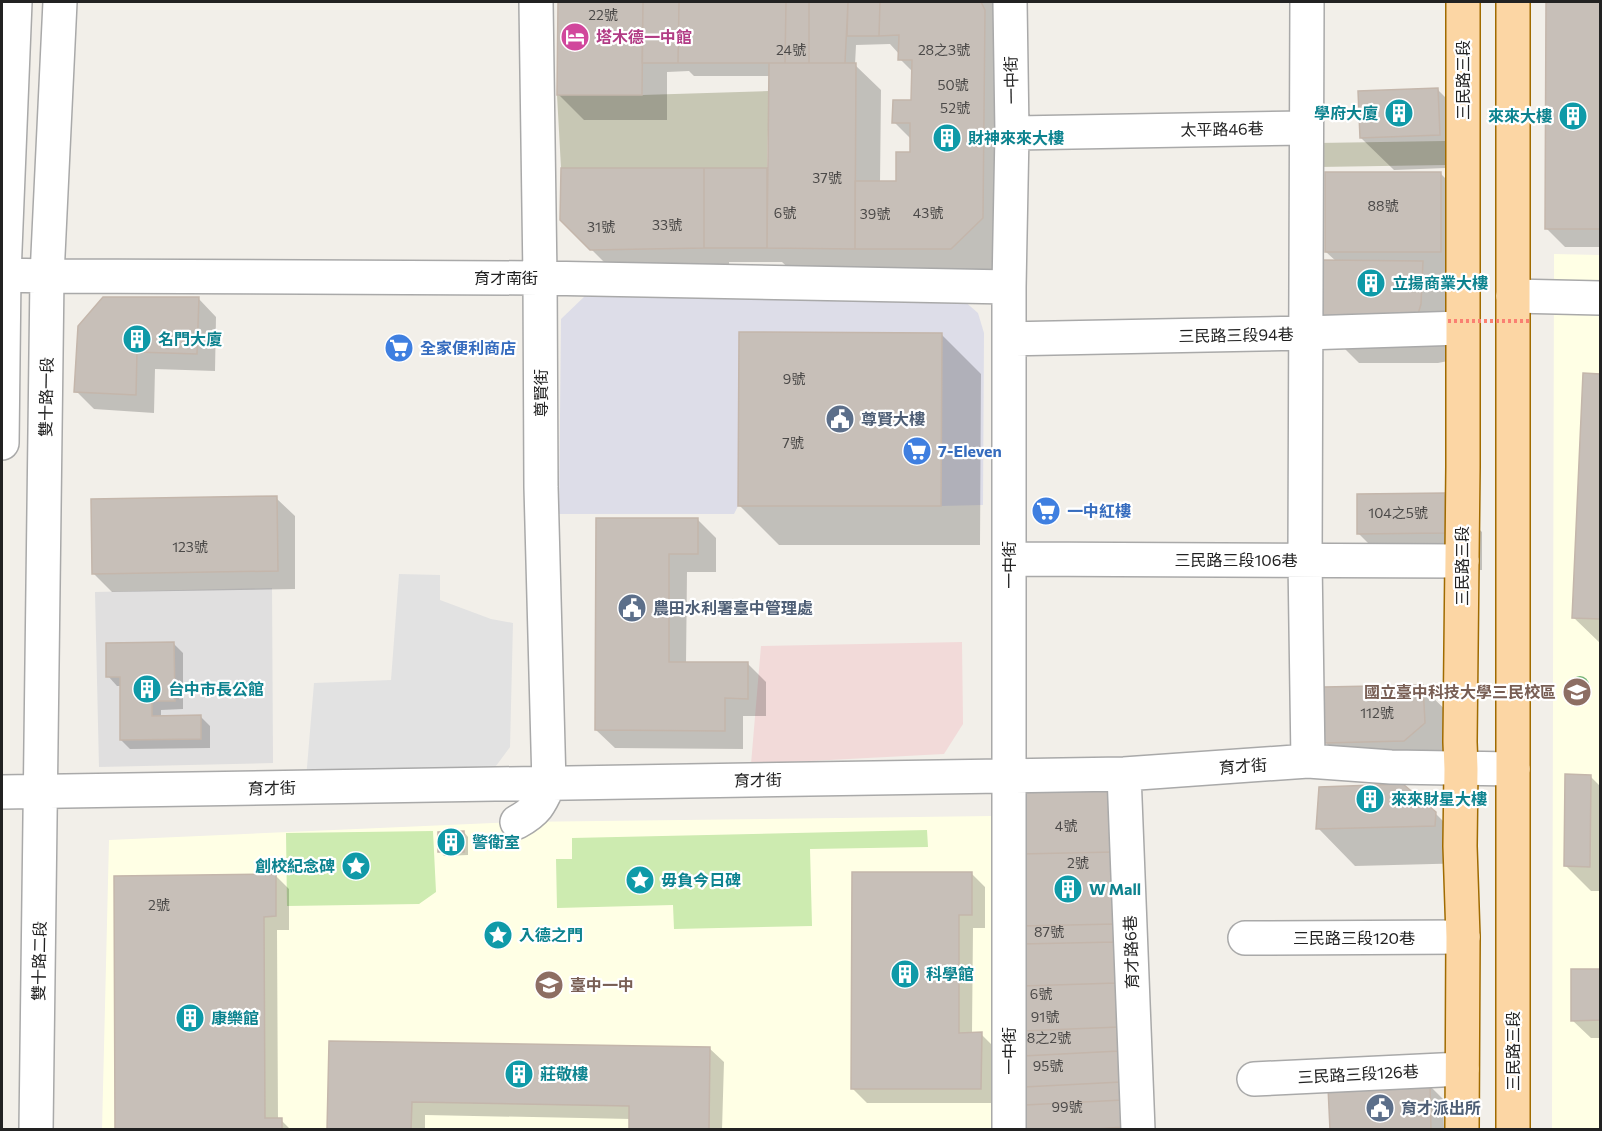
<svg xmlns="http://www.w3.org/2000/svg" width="1602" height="1131" viewBox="0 0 1602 1131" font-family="Commissioner,'Noto Sans TC',sans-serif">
<rect width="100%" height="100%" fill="#f2efe9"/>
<path fill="#e0dfdf" d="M272,588L273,763L99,767L95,592Z"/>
<path fill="#f2dad9" d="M962,642L963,724L944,754L751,764L761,646Z"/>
<path fill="#ffffe5" d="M1554,254L1600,255V1129L1552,1130Z
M993,816L992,1129L102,1130L109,840L517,822Z"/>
<path fill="#c7c7b4" d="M769,91L767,168H561L557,95H642Z
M1445,141V165L1318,167L1317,143Z"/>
<path fill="#cdebb0" d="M927,830L928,847L810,849L812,926L674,929L673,905L557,908L556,859H572V838Z
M433,831L436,892L419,904L287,906L286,833Z"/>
<path fill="#e2e2e2" d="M399,574L440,575V600L491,619L513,623L510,747L496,766L484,774L306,779L314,683L391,680Z"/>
<path fill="#dddde8" d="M955,293L978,313L984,333L983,505L941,506L942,333L739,332L738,506L734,514H559L561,319L585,296Z"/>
<path fill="#0003" fill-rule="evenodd" d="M559,2H991L1001,12L1020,256L989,286L794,273L782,262H729V273L617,275L561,219L767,169L769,171L770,76H694L689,71L667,72V120H584L559,95ZM890,44L900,55V59L913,72L912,102L894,122L911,139V154L897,183H880L881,90L855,65L856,45Z
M1550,2H1600V247H1565L1546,228L1548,4Z
M1437,89L1470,122L1472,167L1394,170L1361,138Z
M1440,173L1466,199V277H1436L1459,300L1453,360L1438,363H1359L1321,325L1337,262L1326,252Z
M198,298L216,317L215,371L155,369L154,413L94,409L76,391Z
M941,334L981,374L980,545H779L739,505Z
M1584,375L1600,376V643L1573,617Z
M1444,495L1482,532V570L1396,571L1359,534Z
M276,498L295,516V589L112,592L93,573Z
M598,520H698L716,538V572H687L686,664H748L766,682V716H743V749L615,748L596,730Z
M174,644L183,653V709L161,710V718L201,717L210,726V748L130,749L121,740V686H117L108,676Z
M1422,687L1460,724L1461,760L1363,780L1325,742Z
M1590,776L1600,786V891H1591L1566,866Z
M1435,813L1473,851L1472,863L1355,866L1318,828Z
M464,832L468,837V855L444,856L440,851Z
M971,873L985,887V928H973L972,1034H981L995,1048V1103H867L853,1089Z
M275,875L289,889V930H277L278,1120H281L291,1130H117Z
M1573,971H1600V1038H1591L1572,1020Z
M1024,1029L1147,1130H1027Z
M330,1042L709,1048L724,1062L722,1130H630L631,1119L425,1115V1130H329Z
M1429,1085L1443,1099L1444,1130H1331Z"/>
<path fill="#c7bfb8" stroke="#c4b6ab" stroke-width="1.5" d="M558,2H643L642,95H557Z
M643,2H679L678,63H642Z
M679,2H786L785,63H678Z
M786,2H809V63H785Z
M809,2H848L845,63H809Z
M848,2H880L879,36H847Z
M880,2H981L985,10L983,218L951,249H855V181H896V152H910V123H892L893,100H911L912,60H898L899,35L879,36Z
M1548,2H1600V229H1545L1546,3Z
M769,63H856L855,249L767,248Z
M1438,88L1440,135L1360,138L1358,91Z
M561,168H704V248L590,250L560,220Z
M704,168H767V248H704Z
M1325,172H1441V252H1325Z
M1322,260L1423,261L1421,304L1415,324L1320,326Z
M103,297H199L197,354L137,352L136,395L74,392L78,326Z
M739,332L942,333L941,506H738Z
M1583,373L1600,374V619L1572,618Z
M1445,493V533L1357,534V494Z
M277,496L278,571L92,574L91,499Z
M596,518H698V554H669V662H748V699L725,698V731L595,730Z
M174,642L175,701H152V716L201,715V739L120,740V677H106V643Z
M1423,685L1425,723L1404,741L1324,743V687Z
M1565,774L1591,775L1590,867L1564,866Z
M1403,784L1436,812L1435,826L1316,829L1319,787Z
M1112,789L1114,852L1020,854L1019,791Z
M464,831V852H438V832Z
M1114,852L1116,924L1021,926L1020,854Z
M852,872H972V915H959V1033L982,1032L981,1089H851Z
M276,874V916L264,917L265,1118H282V1130H115L114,876Z
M1116,924V942L1021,944V926Z
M1116,942L1117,983L1022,986L1021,944Z
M1571,969H1600V1020L1571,1021Z
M1117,983L1119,1027L1022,1031V986Z
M1119,1027V1051L1023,1056L1022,1031Z
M329,1041L710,1047L709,1130H629V1106L412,1102L411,1130H327Z
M1119,1051L1121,1082L1024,1087L1023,1056Z
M1121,1082L1122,1100L1025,1105L1024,1087Z
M1430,1083L1431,1130H1330L1328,1087Z
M1122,1100L1124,1127L1081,1130H1025V1105Z"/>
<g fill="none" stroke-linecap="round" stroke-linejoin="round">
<g stroke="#a9a9a9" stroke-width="36">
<path id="minor" d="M1307,2L1305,560L1308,761
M1012,133L1306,128
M4,275L47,276L540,278L1009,287
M1513,296L1600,298
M1009,339L1305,333L1462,328
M2,443L4,275L15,2
M1009,559L1462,561
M1124,774L1138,1130
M2,792L1124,774L1308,761L1391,767L1513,769
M517,822C537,811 540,804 549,784L541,487L540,278L536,2
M1245,938L1463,937
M1254,1079L1462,1069
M36,1130L47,276L60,2
M1009,1130V287L1012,133L1010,2"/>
</g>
<g stroke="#a06b00" stroke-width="36">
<path id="major" d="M1462,1130L1463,937L1460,846L1461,769L1460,742L1463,467V2
M1513,1130V2"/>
</g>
<use href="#minor" stroke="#fff" stroke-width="33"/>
<use href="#major" stroke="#fcd6a4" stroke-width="33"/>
<path stroke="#fa8072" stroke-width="4" stroke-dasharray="3 3" stroke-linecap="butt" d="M1448,321H1529"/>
</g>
<circle fill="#74b475" cx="1580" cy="685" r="9"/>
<defs>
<g id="hotel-disc" transform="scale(1.5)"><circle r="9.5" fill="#d1479c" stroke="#fff"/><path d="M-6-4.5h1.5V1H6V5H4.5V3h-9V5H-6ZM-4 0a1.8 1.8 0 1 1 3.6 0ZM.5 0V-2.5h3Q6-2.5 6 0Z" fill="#fff"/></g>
<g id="building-disc" transform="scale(1.5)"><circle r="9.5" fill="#0f9aa8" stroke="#fff"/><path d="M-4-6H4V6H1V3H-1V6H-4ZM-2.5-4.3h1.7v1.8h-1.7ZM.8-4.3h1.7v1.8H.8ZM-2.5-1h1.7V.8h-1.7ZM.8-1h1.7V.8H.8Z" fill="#fff"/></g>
<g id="supermarket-disc" transform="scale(1.5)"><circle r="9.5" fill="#3f7fe0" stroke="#fff"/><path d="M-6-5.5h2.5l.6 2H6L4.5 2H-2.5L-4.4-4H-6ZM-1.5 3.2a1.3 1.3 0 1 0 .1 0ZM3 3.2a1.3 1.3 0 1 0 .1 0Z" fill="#fff"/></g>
<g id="civic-disc" transform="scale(1.5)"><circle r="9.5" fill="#5c6f8a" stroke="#fff"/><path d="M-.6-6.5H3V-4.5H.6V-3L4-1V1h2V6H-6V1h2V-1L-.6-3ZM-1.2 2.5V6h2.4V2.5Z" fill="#fff"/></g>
<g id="university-disc" transform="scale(1.5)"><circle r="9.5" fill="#8d6e63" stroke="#fff"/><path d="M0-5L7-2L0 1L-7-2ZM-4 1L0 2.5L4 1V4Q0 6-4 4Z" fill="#fff"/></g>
<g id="sight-disc" transform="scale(1.5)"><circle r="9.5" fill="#0f9aa8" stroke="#fff"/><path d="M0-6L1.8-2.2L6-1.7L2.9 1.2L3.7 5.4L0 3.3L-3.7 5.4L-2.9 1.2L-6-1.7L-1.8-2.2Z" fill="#fff"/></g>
<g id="school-disc" transform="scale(1.5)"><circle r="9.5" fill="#8d6e63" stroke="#fff"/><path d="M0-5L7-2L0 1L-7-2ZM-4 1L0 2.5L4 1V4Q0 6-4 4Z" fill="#fff"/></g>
</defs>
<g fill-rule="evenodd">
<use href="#hotel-disc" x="575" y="37"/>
<use href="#building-disc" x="1399" y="113"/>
<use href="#building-disc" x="1573" y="116"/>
<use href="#building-disc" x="947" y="138"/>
<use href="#building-disc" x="1371" y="283"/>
<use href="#building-disc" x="137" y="339"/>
<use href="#supermarket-disc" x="399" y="348"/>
<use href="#civic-disc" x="840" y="419"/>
<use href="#supermarket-disc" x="917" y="451"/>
<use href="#supermarket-disc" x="1046" y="511"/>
<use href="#civic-disc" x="632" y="608"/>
<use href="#building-disc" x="147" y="689"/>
<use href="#university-disc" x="1577" y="692"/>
<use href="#building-disc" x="1370" y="799"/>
<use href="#building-disc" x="451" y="842"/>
<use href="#sight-disc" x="356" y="866"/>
<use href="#sight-disc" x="640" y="880"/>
<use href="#building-disc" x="1068" y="889"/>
<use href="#sight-disc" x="498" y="935"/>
<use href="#building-disc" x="905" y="974"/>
<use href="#school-disc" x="549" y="985"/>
<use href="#building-disc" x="190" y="1018"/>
<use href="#building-disc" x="519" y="1074"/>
<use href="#civic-disc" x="1380" y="1108"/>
</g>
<g text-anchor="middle" stroke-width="4.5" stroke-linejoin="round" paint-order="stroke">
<g font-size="14" fill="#4b4948">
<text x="603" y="20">22號</text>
<text x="791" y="55">24號</text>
<text x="944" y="55">28之3號</text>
<text x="953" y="90">50號</text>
<text x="955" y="113">52號</text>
<text x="827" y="183">37號</text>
<text x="1383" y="211">88號</text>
<text x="785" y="218">6號</text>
<text x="928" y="218">43號</text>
<text x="875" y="219">39號</text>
<text x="667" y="230">33號</text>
<text x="601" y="232">31號</text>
<text x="794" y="384">9號</text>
<text x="793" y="448">7號</text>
<text x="1398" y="518">104之5號</text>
<text x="190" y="552">123號</text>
<text x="1377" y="718">112號</text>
<text x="1066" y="831">4號</text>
<text x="1078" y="868">2號</text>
<text x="159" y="910">2號</text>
<text x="1049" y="937">87號</text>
<text x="1041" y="999">6號</text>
<text x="1045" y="1022">91號</text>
<text x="1049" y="1043">8之2號</text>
<text x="1048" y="1071">95號</text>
<text x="1067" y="1112">99號</text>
</g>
<g font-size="16" font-weight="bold" fill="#b23c85" stroke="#fff" text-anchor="start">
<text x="596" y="43">塔木德一中館</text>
</g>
<g font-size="16" fill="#222" stroke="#fff">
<text transform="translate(1011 80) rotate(-91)" y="6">一中街</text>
<text transform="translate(1463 80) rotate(-90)" y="6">三民路三段</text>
<text transform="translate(1222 129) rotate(-1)" y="6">太平路46巷</text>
<text x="506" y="284">育才南街</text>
<text transform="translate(1236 335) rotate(-1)" y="6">三民路三段94巷</text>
<text transform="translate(541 393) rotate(-90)" y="6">尊賢街</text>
<text transform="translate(46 397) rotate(-89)" y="6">雙十路一段</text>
<text x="1236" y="566">三民路三段106巷</text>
<text transform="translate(1009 565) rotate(-90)" y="6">一中街</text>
<text transform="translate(1462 566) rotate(-90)" y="6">三民路三段</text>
<text transform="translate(1243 766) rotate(-4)" y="6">育才街</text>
<text transform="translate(758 780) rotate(-1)" y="6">育才街</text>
<text transform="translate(272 788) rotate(-1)" y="6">育才街</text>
<text x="1354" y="944">三民路三段120巷</text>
<text transform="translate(1131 952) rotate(-92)" y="6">育才路6巷</text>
<text transform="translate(39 961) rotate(-89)" y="6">雙十路二段</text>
<text transform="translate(1009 1051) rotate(-90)" y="6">一中街</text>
<text transform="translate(1513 1051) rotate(-90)" y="6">三民路三段</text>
<text transform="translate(1358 1074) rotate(-3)" y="6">三民路三段126巷</text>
</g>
<g font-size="16" font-weight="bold" fill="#0d838f" stroke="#fff" text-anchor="start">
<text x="1378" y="119" text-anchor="end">學府大廈</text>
<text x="1552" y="122" text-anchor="end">來來大樓</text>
<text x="968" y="144">財神來來大樓</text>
<text x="1392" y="289">立揚商業大樓</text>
<text x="158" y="345">名門大廈</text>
<text x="168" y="695">台中市長公館</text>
<text x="1391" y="805">來來財星大樓</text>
<text x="472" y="848">警衛室</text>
<text x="335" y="872" text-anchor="end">創校紀念碑</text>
<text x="661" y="886">毋負今日碑</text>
<text x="1089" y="895">W Mall</text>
<text x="519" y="941">入德之門</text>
<text x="926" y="980">科學館</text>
<text x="211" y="1024">康樂館</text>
<text x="540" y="1080">莊敬樓</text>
</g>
<g font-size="16" font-weight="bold" fill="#366cbe" stroke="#fff" text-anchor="start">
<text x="420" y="354">全家便利商店</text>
<text x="938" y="457">7-Eleven</text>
<text x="1067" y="517">一中紅樓</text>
</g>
<g font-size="16" font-weight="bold" fill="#4e5e75" stroke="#fff" text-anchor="start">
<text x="861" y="425">尊賢大樓</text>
<text x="653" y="614">農田水利署臺中管理處</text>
<text x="1401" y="1114">育才派出所</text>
</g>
<g font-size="16" font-weight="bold" fill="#785e54" stroke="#fff" text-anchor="end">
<text x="1556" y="698">國立臺中科技大學三民校區</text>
<text x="570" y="991" text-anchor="start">臺中一中</text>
</g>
</g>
<rect width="1602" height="1131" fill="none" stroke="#222222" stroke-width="6"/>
</svg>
